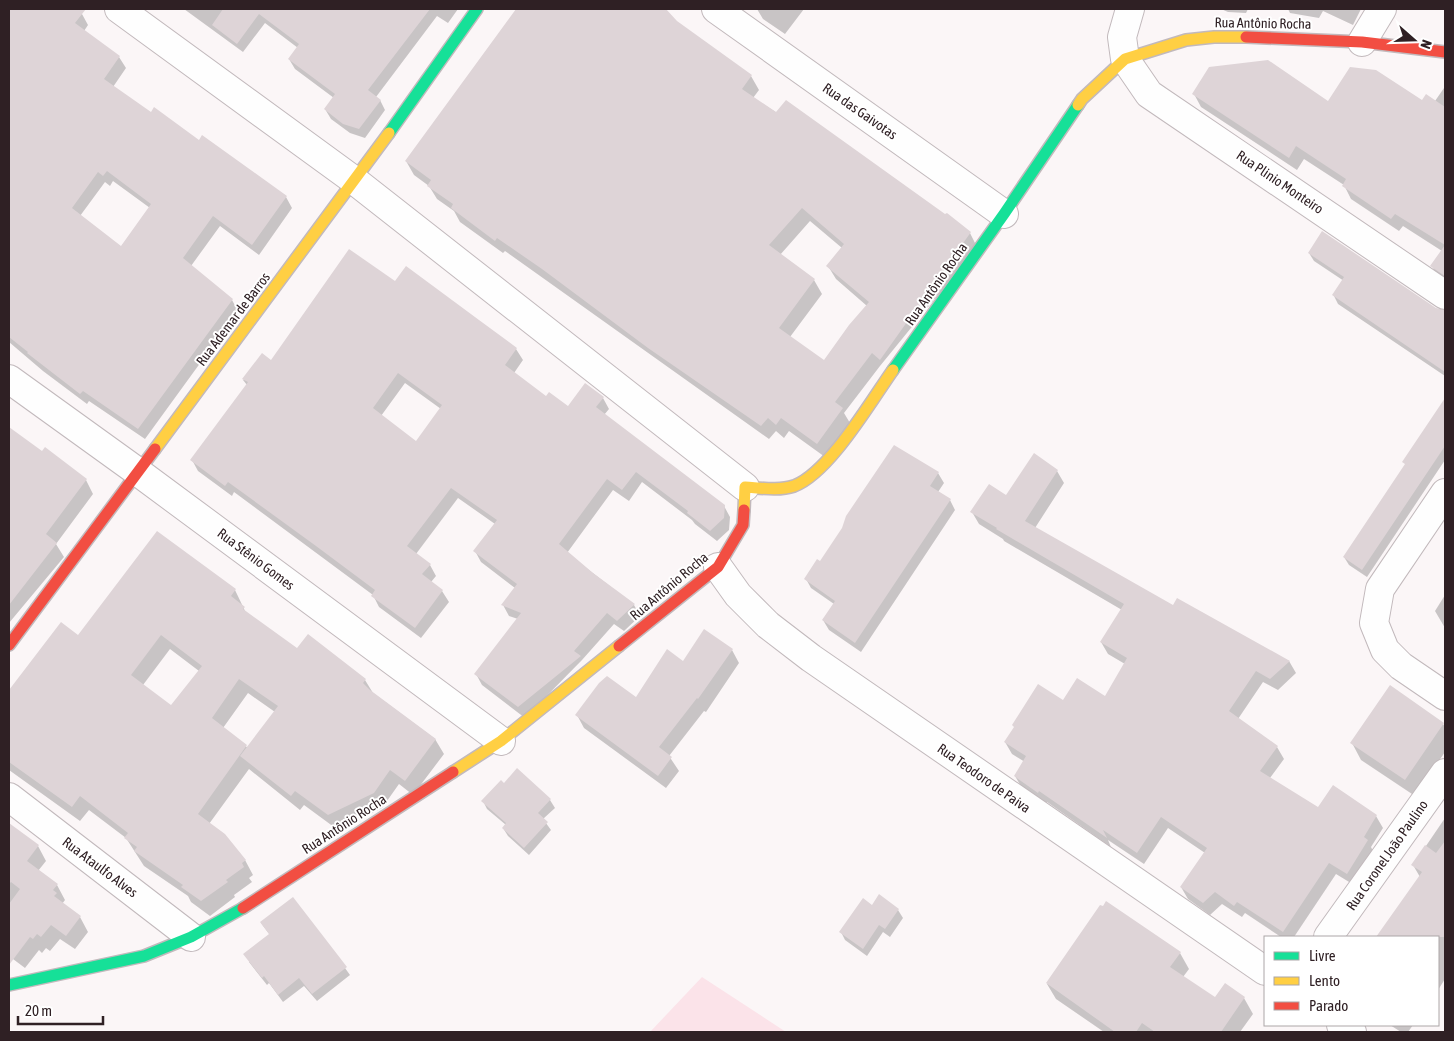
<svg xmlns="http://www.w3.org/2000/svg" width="1454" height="1041" viewBox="0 0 1454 1041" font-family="'Asap Condensed',sans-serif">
<rect width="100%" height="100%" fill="#fbf6f7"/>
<path fill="#fbe3e9" d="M702,977L786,1032H650Z"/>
<path fill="#0003" fill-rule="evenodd" d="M9,9H48L52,12L54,9H75L82,14L88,25L84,31L119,57L126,68L113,87L151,114L199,141L202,137L286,197L292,208L259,255L220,226L191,266L232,300L238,311L145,439L89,401L87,404L43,371L9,342ZM113,181L150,208L121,247L80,216L105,182L110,186Z
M184,9H458L448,23L437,16L376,97L380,100L385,110L365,138L350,133L331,119L325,109L334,98L295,69L289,59L298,48L265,23L243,52Z
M517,9H664L676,22L751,76L759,90L753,98L970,233L977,247L880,366L844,413L850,423L825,457L789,431L784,438L776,431L769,439L505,251L503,253L460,222L454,211L437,199L429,186L414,175L406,161ZM810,221L842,248L828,266L836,279L867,306L824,362L790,337L822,294L814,280L780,255Z
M757,9H804L785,34L763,19Z
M1221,9H1248L1246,13L1228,12Z
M1288,9H1361L1353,25L1323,11L1319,18L1290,13Z
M1444,88L1445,283L1440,280L1432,266L1442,251L1403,226L1399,231L1351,199L1344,185L1304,159L1297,170L1201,107L1194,94L1328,102H1423L1435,101Z
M1309,253L1436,309L1445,312V376L1338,304L1334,296L1344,281L1314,261Z
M395,283L479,321L516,349L523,360L514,373L547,398L568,408L603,398L609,409L604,415L724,506L730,517L729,530L717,541L695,524L692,520L642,482L629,501L613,490L567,553L634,605L640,616L624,631L614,624L582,660L525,718L482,685L476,674L518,619L509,616L503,605L515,588L481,562L475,551L495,524L458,498L416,554L430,565L436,576L431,582L442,591L449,602L421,638L379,607L373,595L234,492L232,496L198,471L192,460L247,385L243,380ZM405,383L441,409L417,443L381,416Z
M1445,400V460L1367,577L1349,565L1344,557L1406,465L1404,462Z
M9,429L42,453L86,480L93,494L56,544L64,557L9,623Z
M1034,455L1057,471L1064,483L1035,528L1174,607L1289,661L1296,673L1278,690L1263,682L1238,719L1277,747L1284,759L1270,778L1318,809L1333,787L1376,816L1383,828L1371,847L1374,853L1354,885L1336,874L1294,937H1281L1245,913L1242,917L1222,904L1210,915L1188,899L1181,887L1205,853L1168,828L1144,864L1108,840L1111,847L1047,802L1045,804L1022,788L1015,776L1025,762L1012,754L1005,742L1063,702L1105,698L1125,664L1108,654L1101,642L1122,610L1004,541L1003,539L979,524L972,512L1007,496Z
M938,473L944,483L938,492L950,500L955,510L861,652L829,630L823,620L834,604L811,588L806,579L820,563Z
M157,533L235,590L246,613L298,650L365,680L373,693L435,739L444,754L413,795L399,784L382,808L338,830L304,805L300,810L249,769L209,824L245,860L253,875L249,878L252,882L234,895L235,897L210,916L191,902L188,896L144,866L126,838L89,810L80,821L9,770V692L61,624L78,637ZM170,649L199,671L171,707L143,685ZM248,693L275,712L248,748L223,728Z
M1445,595V628L1435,611Z
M732,650L739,663L706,712L704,711L669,756L679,771L666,788L584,728L577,715L636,699L683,662Z
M1443,724L1445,727V752L1415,796L1361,760L1352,743Z
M550,800L555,808L543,819L551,830L529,855L508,836L503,828L506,825L487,809L483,801Z
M1445,818V979L1438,990V937H1378L1420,877L1413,865Z
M9,825L38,846L46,861L38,871L57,885L65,900L62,904L80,917L88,932L75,949L60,939L50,951L46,948L42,953L39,950L25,968L9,956Z
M872,906L898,910L903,918L890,937L883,932L867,956L845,940L841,932Z
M261,923L345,968L350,975L317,1001L304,986L283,1002L269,983L267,985L249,962L270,935Z
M1180,953L1189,969L1183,977L1215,999L1225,985L1244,998L1253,1014L1240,1032H1104L1056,999L1047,984Z
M1390,1025H1413L1408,1032H1401Z"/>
<path fill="#ded4d7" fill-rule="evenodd" d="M9,9H86L75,23L120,56L104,79L151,112L154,107L199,140L202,135L287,196L252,245L213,216L183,258L233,299L138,429L83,391L80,394L36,360L27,353L28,352L9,337ZM107,171L151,204L121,246L72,208L98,172L103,176Z
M223,9H430L368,90L381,100L359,129L343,124L324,109L335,94L288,59L299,44L259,14L237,44L212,25Z
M516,9H666L677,21L752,75L742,89L776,112L786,100L945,214L947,213L971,232L880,360L872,353L835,402L843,408L817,444L781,418L776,425L768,418L761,426L648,348L542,269L497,238L495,241L451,208L453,204L427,186L431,180L405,161ZM802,208L844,244L826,266L869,302L849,325L824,360L779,328L815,279L769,245Z
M1268,60L1328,101L1350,67L1376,70L1422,100L1426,94L1445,107V276L1430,266L1445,245L1395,214L1391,219L1342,186L1346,179L1296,146L1289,158L1192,94L1209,67Z
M1322,231L1436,308L1445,310V372L1332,295L1344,277L1308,253Z
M349,249L395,281L406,266L479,320L517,348L505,365L546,396L549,392L568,406L585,383L604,397L596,407L725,505L724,518L710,531L687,513L688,511L636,472L622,490L607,479L559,544L593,573L635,604L617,621L607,613L574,651L581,656L518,707L474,674L521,613L501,605L517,584L473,551L497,520L451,488L407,546L431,564L422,574L443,590L415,628L371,596L375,590L316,546L228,482L225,486L190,460L248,382L242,379L262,353L271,360ZM398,373L442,405L416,441L373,408Z
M1445,398V446L1362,570L1343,557L1405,464L1402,462Z
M9,427L42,451L45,447L87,479L46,534L57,543L9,605Z
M894,445L939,472L930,486L951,499L855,643L822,620L835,601L804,579L817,559L820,561L842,528L846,516Z
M1034,453L1058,470L1025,521L1173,605L1177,598L1290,661L1270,679L1256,671L1229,711L1278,746L1260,771L1318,807L1333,785L1377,815L1364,837L1368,840L1347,874L1329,863L1283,932L1237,902L1234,906L1215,892L1203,903L1180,887L1207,848L1161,817L1137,853L1103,830L1107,838L1039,791L1038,793L1014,776L1026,756L1004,742L1014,727L1012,725L1038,684L1063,700L1077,678L1105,696L1127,658L1100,642L1124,604L996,529L997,528L970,512L989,484L1006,495Z
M157,531L236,589L231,596L245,607L243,609L297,648L308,634L366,679L363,683L370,690L436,739L405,781L390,770L374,793L328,815L295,791L291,796L240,756L278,706L239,679L212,718L247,745L198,814L225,834L246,860L242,863L244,867L226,880L228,882L201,901L181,887L183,885L134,851L137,847L124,838L128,833L80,796L72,807L9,762V690L61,622L78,635ZM161,635L202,666L171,705L131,675Z
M704,629L733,649L698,699L697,698L659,747L672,757L658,776L575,715L599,683L607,676L636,697L667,649L683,661Z
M1390,685L1444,723L1405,780L1350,743Z
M517,768L551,799L538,813L548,822L524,848L502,828L506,823L481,801L501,780L504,783Z
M9,823L39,845L27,861L58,884L53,890L57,893L54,896L81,916L66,936L51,925L41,937L37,934L33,939L30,937L9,965V904L20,889L11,882L9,884Z
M1445,841V937H1376L1422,872L1411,865L1425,845L1436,853Z
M879,894L899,909L885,929L879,925L863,949L839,932L863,898L872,905Z
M293,897L347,967L312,994L299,978L278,995L264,976L262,978L243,954L269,934L260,922Z
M1106,901L1181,952L1170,967L1215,997L1225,983L1245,997L1221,1032H1155L1142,1023L1136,1032H1115L1046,983L1100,905L1103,906Z"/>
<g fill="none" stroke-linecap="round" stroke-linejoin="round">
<g stroke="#c2b9bc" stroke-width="30">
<path id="street" d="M119,9L355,181L745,487
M716,9L1004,214
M1130,9L1122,37L1125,59L1149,94L1445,295
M1362,42L1382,9
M9,379L138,472L501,741
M1445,493L1380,589L1374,623L1385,650L1401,666L1445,696
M718,567L738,595L768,625L811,658L1265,971
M9,797L191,937
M1328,937L1445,773
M1341,1025L1352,1032"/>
</g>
<g stroke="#c2b9bc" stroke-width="14">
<path id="fast" d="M389,133L477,9
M893,370L1004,214L1078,105
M9,985L144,956L191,937L243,908"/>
</g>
<g stroke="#c2b9bc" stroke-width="14">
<path id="slow" d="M1078,105L1082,99L1125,59L1186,40L1214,37H1246
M155,449L389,133
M744,510L745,487C761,488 779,491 794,486C829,473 871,401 893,370
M453,772L501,741L619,646"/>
</g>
<g stroke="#c2b9bc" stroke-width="14">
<path id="jam" d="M1246,37L1362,42L1445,52
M9,645L155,449
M619,646L718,567L743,525L744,510
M243,908L453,772"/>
</g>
<use href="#street" stroke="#fefefe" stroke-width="28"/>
<use href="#fast" stroke="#16e098" stroke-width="11"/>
<use href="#slow" stroke="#ffcf43" stroke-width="11"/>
<use href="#jam" stroke="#f24e42" stroke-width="11"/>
</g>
<g text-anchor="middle" stroke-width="4" stroke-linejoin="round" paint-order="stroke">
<g font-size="14" fill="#2f2024" stroke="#fff">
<text transform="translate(1263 23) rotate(1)" y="5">Rua Antônio Rocha</text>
<text transform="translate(860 111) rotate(35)" y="5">Rua das Gaivotas</text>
<text transform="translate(1280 182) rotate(34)" y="5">Rua Plinio Monteiro</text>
<text transform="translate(936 284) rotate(-55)" y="5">Rua Antônio Rocha</text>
<text transform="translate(233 319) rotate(-53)" y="5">Rua Ademar de Barros</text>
<text transform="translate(256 559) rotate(37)" y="5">Rua Stênio Gomes</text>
<text transform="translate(669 586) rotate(-40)" y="5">Rua Antônio Rocha</text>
<text transform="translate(984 778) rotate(35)" y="5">Rua Teodoro de Paiva</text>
<text transform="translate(344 824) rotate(-33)" y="5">Rua Antônio Rocha</text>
<text transform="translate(1387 855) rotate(-55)" y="5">Rua Coronel João Paulino</text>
<text transform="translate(100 867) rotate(37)" y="5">Rua Ataulfo Alves</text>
</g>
</g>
<rect width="1454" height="1041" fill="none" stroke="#2f2024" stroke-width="20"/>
<rect x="1264" y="936" width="175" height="90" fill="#ffffff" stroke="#aca6a7"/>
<rect x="1274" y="952" width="25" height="8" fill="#16e098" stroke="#aca6a7"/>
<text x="1309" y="961" font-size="15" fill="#2f2024">Livre</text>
<rect x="1274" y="977" width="25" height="8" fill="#ffcf43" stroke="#aca6a7"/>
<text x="1309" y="986" font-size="15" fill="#2f2024">Lento</text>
<rect x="1274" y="1002" width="25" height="8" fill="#f24e42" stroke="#aca6a7"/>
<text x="1309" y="1011" font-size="15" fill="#2f2024">Parado</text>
<g transform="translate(1414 40) rotate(110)" stroke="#ffffff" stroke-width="4" paint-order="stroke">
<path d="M0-4L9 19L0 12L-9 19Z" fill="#2f2024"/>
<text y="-8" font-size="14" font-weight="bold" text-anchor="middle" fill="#2f2024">N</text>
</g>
<path d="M18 1016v8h85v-8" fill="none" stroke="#2f2024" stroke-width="2.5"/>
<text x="25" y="1016" font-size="15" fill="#2f2024" stroke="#ffffff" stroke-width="4" paint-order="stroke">20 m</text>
</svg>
